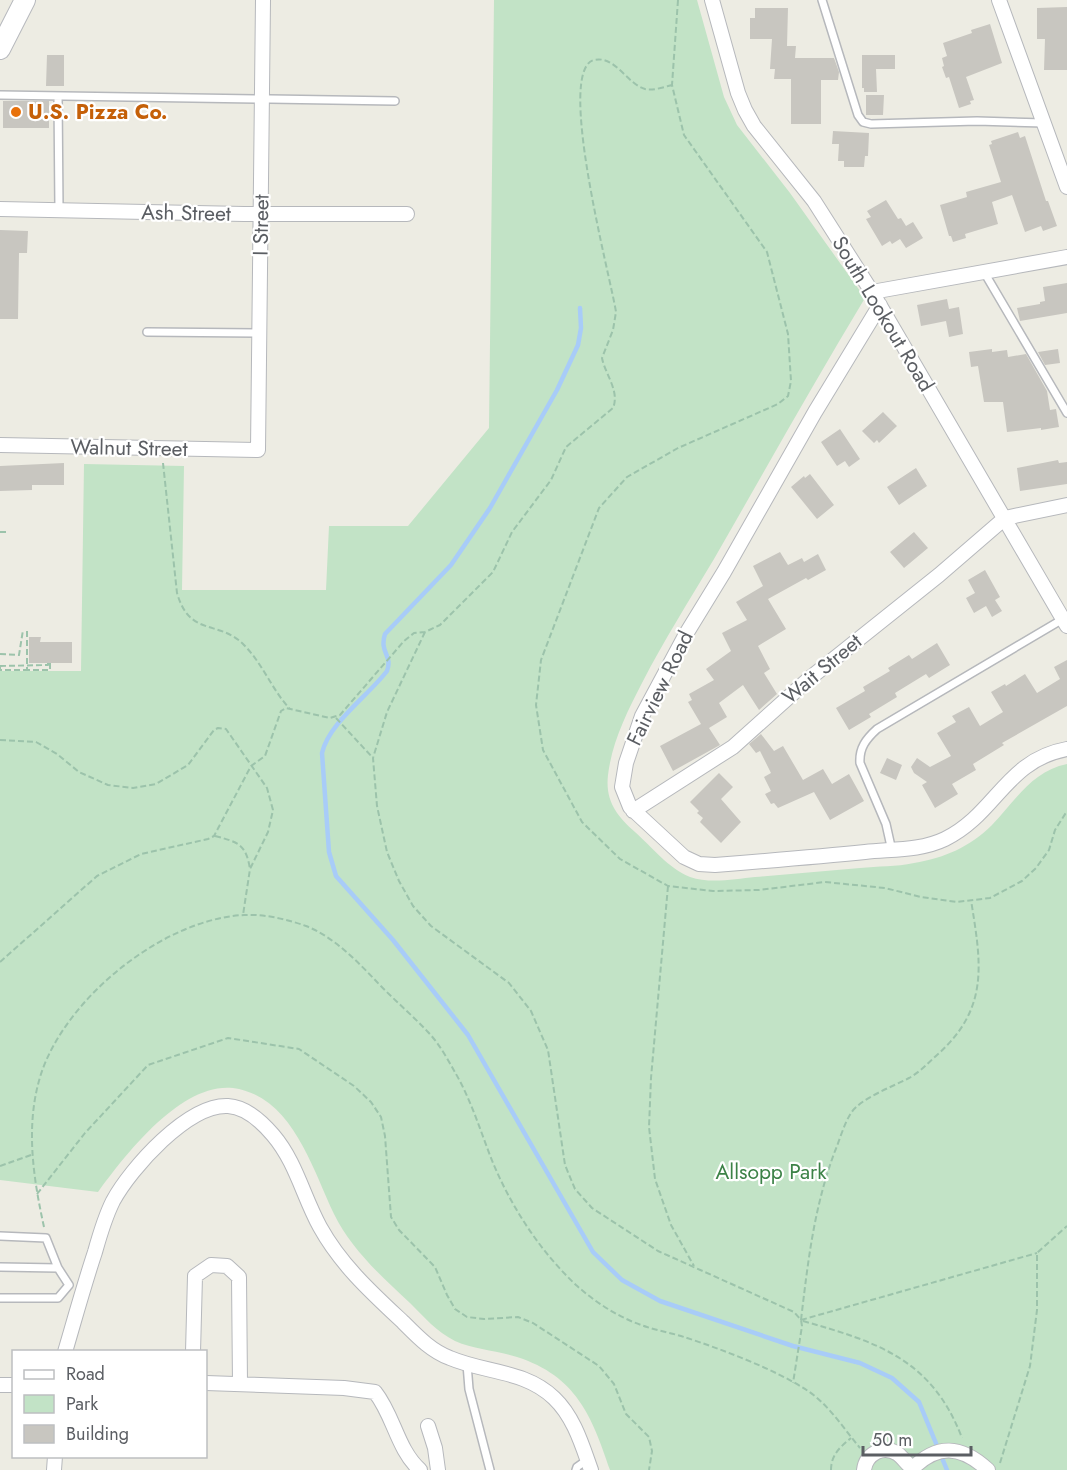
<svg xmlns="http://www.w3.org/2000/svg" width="1067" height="1470" viewBox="0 0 1067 1470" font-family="Jost,sans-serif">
<rect width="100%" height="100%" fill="#edece3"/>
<path fill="#c2e3c6" d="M494,0H697L724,97L737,125L790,193L865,298C813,384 764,472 714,559C689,601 664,640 642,683C627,712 612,742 608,775C605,801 617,816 635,832C651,846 669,869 690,877C710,884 735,879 755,877C790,874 825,871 860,868C878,866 896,867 914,863C944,858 970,847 992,825C1015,801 1032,771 1067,764V1470H610C592,1416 576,1376 517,1357C496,1350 475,1350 455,1341C437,1332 424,1317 410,1303C382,1277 351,1249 334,1214C312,1168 292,1096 233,1088C181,1082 125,1155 98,1192L0,1180V671H81L84,464L184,466L182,590H326L329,526H408L489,428Z"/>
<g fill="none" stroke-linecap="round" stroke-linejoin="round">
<path stroke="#a8ccf8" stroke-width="4.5" d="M580,308L581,328L578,345L557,390L490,508L451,565L385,634C379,653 393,655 387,671C368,696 329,723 322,753L329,852L336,876L393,940L468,1035L593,1252L622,1280L660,1301L793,1346L860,1363L892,1378L919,1402L947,1470"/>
</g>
<path fill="#c8c6c0" d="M1067,7V70H1044L1045,39H1037V8Z
M755,8H788L787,46H796L795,58H834L839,72L838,80H821V124H791V79H774L775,69H770L772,39H750V18H755Z
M990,24L1002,63L966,77L974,100L970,101L971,104L959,108L949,77L946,78L942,67L944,66L942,58L947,56L943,43L972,33L971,30Z
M47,55H64V86H46Z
M862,55H895V69H876L877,92H864V88H862Z
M866,95H884L883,115H866Z
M3,101H49V128H3Z
M833,131L869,133L868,156H865L864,167H844V161H838L839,144H832Z
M1018,132L1020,138L1025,136L1046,201H1048L1057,226L1043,231L1041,226L1025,232L1012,195L992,202L998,224L965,234L966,238L953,242L951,236H949L940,205L967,197L966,192L1001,182L989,145L992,144L991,141Z
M886,200L898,219L901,218L906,226L913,222L923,238L906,248L900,239L892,244L890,241L882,246L866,219L871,217L867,211Z
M0,230L28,231L27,253H19L18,319H0Z
M1067,283V313L1020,321L1017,308L1040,304V302L1045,301L1043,287Z
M947,299L949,309L959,307L963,334L949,337L946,321L921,326L917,305Z
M992,349V352L1007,350L1008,357L1026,354L1047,391L1050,410L1056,409L1059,427L1041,430V428L1007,432L1003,402H984L978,366L971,367L969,352Z
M1058,349L1060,363L1045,365L1038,352Z
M883,412L897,426L879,443L877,440L874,443L862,431Z
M840,429L860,459L849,467L845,461L837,466L821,442Z
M1058,460L1059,463L1067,462V484L1020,491L1017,468Z
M64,463V485H32V490L0,491V466Z
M916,468L927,486L899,505L887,487Z
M810,474L834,505L817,519L791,487L804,476L805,478Z
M914,532L928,548L904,568L890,552Z
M780,552L788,565L802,558L804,562L818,554L826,570L808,580L806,578L768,599L786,629L758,646L770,669L764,673L777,694L759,710L743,685L719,703L727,717L709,728L720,745L673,771L660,746L701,724L688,702L692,700L689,694L714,680L706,669L731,651L722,633L747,620L736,602L763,586L753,566Z
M985,570L1000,597L995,600L1002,611L992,617L986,606L974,613L966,598L975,593L968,580Z
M29,637H41L40,642H72V663H29Z
M937,643L950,665L929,678L926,674L895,693L897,697L869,714L871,717L849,730L836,708L865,691L863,687L890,671L888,668L909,655L912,659Z
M1067,660V706L1002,743L1004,745L973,764L976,770L952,784L958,794L935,808L922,785L927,782L914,773L911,767L917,758L930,767L951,756L937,733L956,722L952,716L969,707L980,726L1003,712L991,692L1005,684L1006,686L1025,674L1037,693L1060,679L1054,667Z
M761,734L774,751L783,746L803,780L823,769L832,784L849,774L864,801L830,820L814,792L778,808L774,803L771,804L765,794L771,791L764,777L771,773L760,751L756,753L749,744Z
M887,758L902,765L896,780L880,773Z
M719,773L733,787L721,799L741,822L721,843L700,822L703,818L697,813L699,811L690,802Z"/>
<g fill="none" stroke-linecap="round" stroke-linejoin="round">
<g stroke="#b6b8bc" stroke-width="10">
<path id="lane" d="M822,0L858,115L863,122L871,124L977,121L1044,123
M0,95L395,101
M58,96L59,210
M984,272L1067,413
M147,332L259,333
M892,851L886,824L860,763C859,748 866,739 877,729L1063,619
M0,1236L46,1238L58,1268L69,1285
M0,1267L58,1268
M0,1298H58L69,1285
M467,1364L469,1389L490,1470
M576,1470L577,1467L587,1460"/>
</g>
<g stroke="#b6b8bc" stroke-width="16">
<path id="street" d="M712,0L738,93L745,110L754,126L814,201L872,292L1067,626
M999,0L1067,187
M0,209L244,214H407
M872,292L1067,257
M880,305L815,412L724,572L686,634L642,716L626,763L622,787L630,807L684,857L699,864L715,865C765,861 815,857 865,852C891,849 920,851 945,839C996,814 1006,760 1067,749
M0,445L258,450L263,0
M633,811L733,747L810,678L939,575L1005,518L1067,505
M65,1352C75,1318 84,1285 95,1252C100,1234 105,1217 113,1201C131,1168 188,1104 228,1106C246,1107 262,1122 273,1135C296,1162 303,1196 320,1227C341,1265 372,1293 403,1322C417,1336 431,1351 450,1358C485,1373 525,1370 554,1398C574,1417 582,1445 591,1470
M193,1352L195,1276L211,1265L227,1266L239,1277L240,1384
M206,1383L344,1388L375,1392C394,1416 397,1449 420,1470
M0,1385H14
M428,1426L435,1448L438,1470
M54,1470L55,1456
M864,1470C866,1454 883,1444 898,1454C903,1458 907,1464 912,1468
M911,1470C937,1443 961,1445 988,1470"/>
</g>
<g stroke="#b7b9be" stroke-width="22">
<path id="secondary" d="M0,49L25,0"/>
</g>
<path stroke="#9cc3ab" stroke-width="2" stroke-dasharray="6 3" stroke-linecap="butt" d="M678,0L672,85L684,135L767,252L788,334L791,381L788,396L778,404L678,448L627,477L599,508L541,660L536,705L543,750L582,822L620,859L668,886L713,891L759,890L825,882L885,888L921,897L957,902L990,898L1022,881L1036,868L1049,850L1055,830L1067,811
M163,463L177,593C190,638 219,619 244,645C263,664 272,690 290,709
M0,532H9
M27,631V670H50V663
M425,632L387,712L373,758L377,806L387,852L399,881L413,906L431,926L509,983L531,1011L548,1050L565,1165L575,1189L592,1208L658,1251L794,1312L801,1320L802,1326L793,1383
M0,654L19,655L23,630
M0,666V670H27
M336,718L373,758
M0,740L36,742L57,754L79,772L108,785L133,788L156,784L188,765L214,730L218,728L226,729L267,788L273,810L268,832L250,869L243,915
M215,836C238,842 246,844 250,869
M668,886L651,1078L649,1127L655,1179L671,1225L694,1266
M0,962L97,876L141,854L208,839L214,836L251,766L265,756L281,711L286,708L330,718L340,715L404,641L414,633L425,632L440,625L493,572L512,532L551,480L566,447L613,408C620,391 605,374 602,358L613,330L616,312C611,279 555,70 594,60C615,55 627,84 645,89C653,91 664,87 672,85
M0,1166L31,1155
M37,1194L85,1133L148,1065L228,1038L299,1049L354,1086L371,1102L381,1117L385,1136L391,1217L399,1230L435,1267L447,1295L455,1309L467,1317L484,1319L518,1317L533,1323L599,1366L614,1384L626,1414L649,1437L652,1451L649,1470
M44,1227C33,1177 25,1124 41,1074C66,998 163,919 244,915C265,914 286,919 306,926C334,937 357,961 377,982C393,999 411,1014 427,1031C439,1043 448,1060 456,1074C472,1102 481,1133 493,1163C512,1208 540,1251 576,1285C596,1303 621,1319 647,1327C659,1331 672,1333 684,1337C721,1349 777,1370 808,1391C829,1405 844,1429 860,1448
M801,1320C808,1261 814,1207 835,1151C840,1139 844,1124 851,1113C861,1098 892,1087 909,1078C920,1072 928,1063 937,1055C990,1008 981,963 971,900
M801,1320L1037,1253
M803,1321C877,1342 932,1359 962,1438
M1000,1463L1030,1366L1037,1310V1253L1067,1226
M831,1470C831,1455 840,1447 851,1438"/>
<use href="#lane" stroke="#fff" stroke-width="7"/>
<use href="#street" stroke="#fff" stroke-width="14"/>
<use href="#secondary" stroke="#fff" stroke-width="20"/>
<path stroke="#9cc3ab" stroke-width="2" stroke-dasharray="6 3" stroke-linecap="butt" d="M0,666L48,665V663"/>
</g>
<circle fill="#e8710a" stroke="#fff" stroke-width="2" cx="16" cy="112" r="6"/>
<g text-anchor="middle" stroke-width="4.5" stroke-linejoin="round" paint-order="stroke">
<g font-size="21" font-weight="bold" fill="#c56008" stroke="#fff" text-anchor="start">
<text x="28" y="119">U.S. Pizza Co.</text>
</g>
<g font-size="21" fill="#5b5e63" stroke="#fff">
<text transform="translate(186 213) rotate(1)" y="7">Ash Street</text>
<text transform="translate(261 225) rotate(-89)" y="7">I Street</text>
<text transform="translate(883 314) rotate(59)" y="7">South Lookout Road</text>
<text transform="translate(129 448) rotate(1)" y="7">Walnut Street</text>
<text transform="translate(822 669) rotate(-40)" y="7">Wait Street</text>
<text transform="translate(660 688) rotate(-64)" y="7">Fairview Road</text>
</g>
<g font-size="21" fill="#3c8247" stroke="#fff">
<text x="771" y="1179">Allsopp Park</text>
</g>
</g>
<rect x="12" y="1350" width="195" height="108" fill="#ffffff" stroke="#bdbfc1" stroke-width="1.5"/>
<rect x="24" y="1370" width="30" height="9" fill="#ffffff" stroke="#bdbfc1" stroke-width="1.5"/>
<text x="66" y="1380" font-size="18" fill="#5b5e63">Road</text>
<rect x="24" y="1395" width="30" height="18" fill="#c2e3c6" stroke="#bdbfc1" stroke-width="1.5"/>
<text x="66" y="1410" font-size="18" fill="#5b5e63">Park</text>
<rect x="24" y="1425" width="30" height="18" fill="#c8c6c0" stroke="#bdbfc1" stroke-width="1.5"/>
<text x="66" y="1440" font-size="18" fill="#5b5e63">Building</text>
<path d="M863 1446v9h108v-9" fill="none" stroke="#5b5e63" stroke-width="3"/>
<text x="872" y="1446" font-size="18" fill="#5b5e63" stroke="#ffffff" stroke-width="4.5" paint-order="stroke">50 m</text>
</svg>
